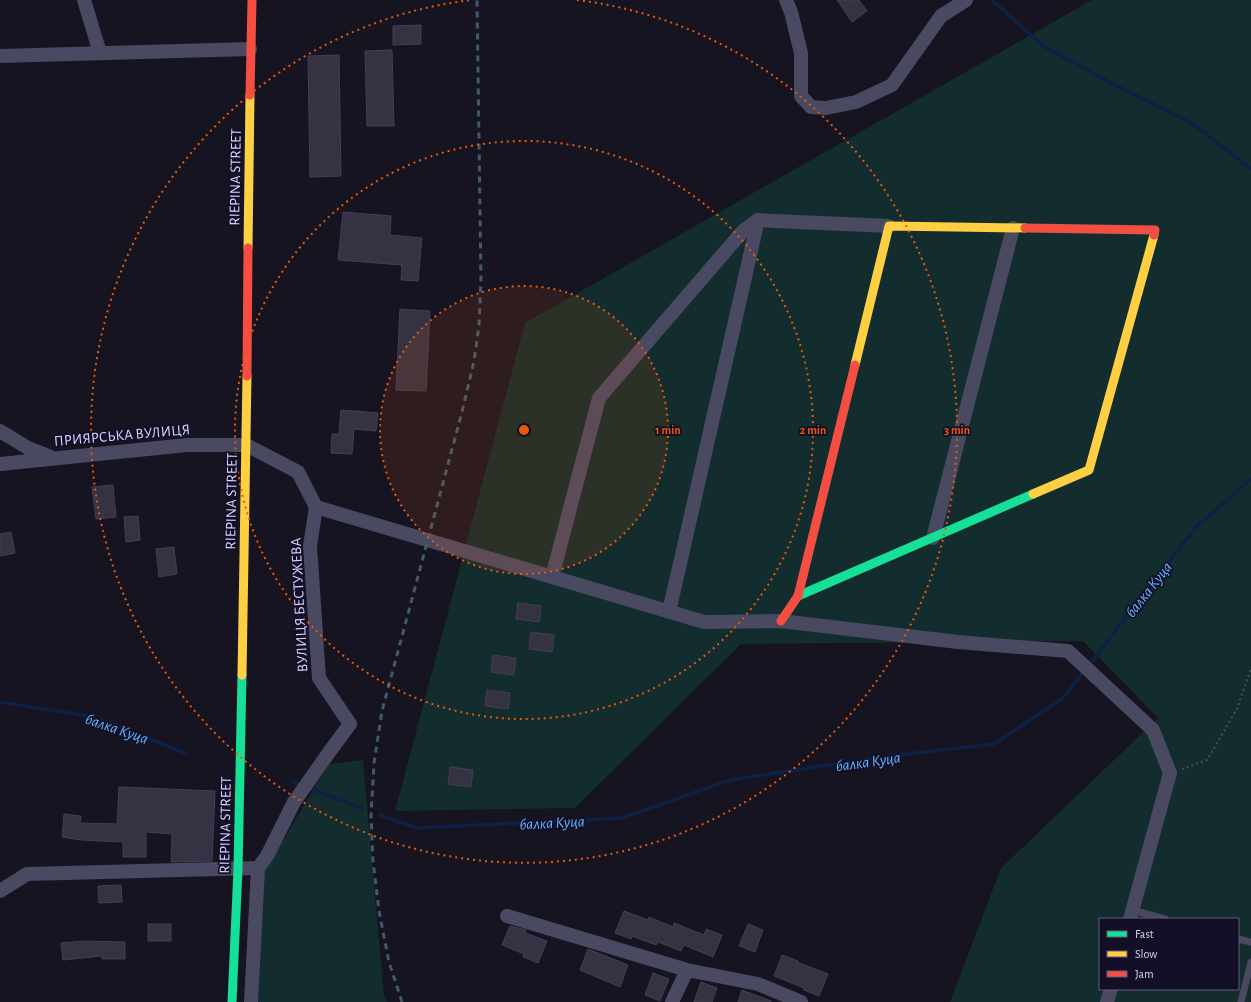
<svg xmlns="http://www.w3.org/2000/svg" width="1251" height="1002" viewBox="0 0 1251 1002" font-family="'Alegreya Sans',sans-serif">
<rect width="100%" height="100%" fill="#161421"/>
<path fill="#132c2d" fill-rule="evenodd" d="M1092,0H1251V1002H950L1001,868L1158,718L1083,641L741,644L575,808L395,811L525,323ZM1100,919H1238V989H1100Z
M363,760L384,996L387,1002H258L259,880L329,764Z"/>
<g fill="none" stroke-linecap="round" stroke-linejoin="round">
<path stroke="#0d2144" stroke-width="3.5" d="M992,0L1043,46L1119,87L1192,123L1251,169
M1088,666L1196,527L1251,479
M0,702L93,717L185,753
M293,782L301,785
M309,788L362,808
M380,815L417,828L622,818L730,780L881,757L994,744L1062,699L1084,671"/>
</g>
<path fill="#343243" stroke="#433f54" d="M837,0H859L867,11L852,22Z
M421,25V44L393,45V26Z
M392,50L394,126H367L365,51Z
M339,55L341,176L310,177L308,56Z
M343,212L391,216L390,235L422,238L418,281L401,280L402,265L338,260Z
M400,309L430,311L426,391L396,390Z
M341,410L378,413L376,431L354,429L352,454L331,453L332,434H339Z
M113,485L116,517L96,519L92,487Z
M138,516L140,540L126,542L124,517Z
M11,532L15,553L0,556V534Z
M174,547L177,574L159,577L156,549Z
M518,603L541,606L539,622L516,619Z
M531,632L554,635L552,652L529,649Z
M493,655L516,658L514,675L491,672Z
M487,690L510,693L508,709L485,706Z
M450,767L473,770L471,787L448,784Z
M119,787L215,791L212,861L171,862L172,834L146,832V857H123V842L81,840L62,837L64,814L81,816L80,823L117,824Z
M121,885L122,902L99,903L98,886Z
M624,911L648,920L649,917L673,927L674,923L704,935L706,929L722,935L713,957L684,945L681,951L658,942L656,945L632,936L631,939L615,933Z
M148,924H171V941H148Z
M748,924L763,930L755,952L739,946Z
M510,926L526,930L525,933L547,941L538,963L523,957L524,954L502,945Z
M84,941L125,942V959H102V956L63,960L61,943Z
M588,949L628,965L620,987L580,970Z
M782,955L798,961L797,962L828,974L819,996L804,990V988L774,976Z
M653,973L669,979L660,1001L645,995Z
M701,982L717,988L712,1002H694Z
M742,990L771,1001V1002H738Z"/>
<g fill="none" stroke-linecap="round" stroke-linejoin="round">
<path stroke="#44505f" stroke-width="2" stroke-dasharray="2 3" stroke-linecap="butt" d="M1182,769L1207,760L1237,709L1251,668"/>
<path stroke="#4a4962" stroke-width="7" d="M1132,910L1165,919
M1238,939L1251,942
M1241,1002L1251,962"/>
<path stroke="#4a4962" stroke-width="14" d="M84,0L100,53
M786,0L791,12L801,53V96L811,107L826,108L856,102L892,85L941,16L966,0
M0,56L250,49
M0,431L28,448L51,457
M0,464L187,445H246L298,472L316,507L310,546L319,678L350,724L330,751L294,802L267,856L258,868L251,1002
M316,507L704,622L781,621L958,642L1068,651L1153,730L1170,773L1130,919
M933,538L1013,228
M552,577L599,398L743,231L758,220L775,221L889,226
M669,612L758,220
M0,891L27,874L258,868
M507,916L687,970
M672,1002L687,970L758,984L801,1002
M1107,1002L1111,989"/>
<path stroke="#16e098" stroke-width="9" d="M798,596L1033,494
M232,1002L238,869L242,675"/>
<path stroke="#ffcf43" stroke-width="9" d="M248,248L250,95
M855,365L889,226L1025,228
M1033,494L1089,470L1154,235
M242,675L247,376"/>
<path stroke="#f24e42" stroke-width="9" d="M250,95L252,0
M1025,228L1155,230L1154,235
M247,376L248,248
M781,621L798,596L855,365"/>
<path stroke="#43596b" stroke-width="3" stroke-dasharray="6 5" stroke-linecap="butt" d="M402,1002L389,962L379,911L373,861L371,816L374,763L382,711L462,412L474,361L479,325L481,281L477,0"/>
</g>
<circle cx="524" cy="430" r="144" fill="#e8590c" fill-opacity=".12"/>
<g fill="none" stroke="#e8590c" stroke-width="2" stroke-dasharray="2 4">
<circle cx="524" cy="430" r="144"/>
<circle cx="524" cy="430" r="289"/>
<path d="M577 0A433 433 0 1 1 471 0"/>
</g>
<g text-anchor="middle" stroke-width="3.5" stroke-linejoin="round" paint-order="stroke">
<g font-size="15" fill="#d9d4ff" stroke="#130f26">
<text transform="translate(235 177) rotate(-89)" y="5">RIEPINA STREET</text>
<text transform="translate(122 435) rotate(-5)" y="5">ПРИЯРСЬКА ВУЛИЦЯ</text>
<text transform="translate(231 501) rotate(-89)" y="5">RIEPINA STREET</text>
<text transform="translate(299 605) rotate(-93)" y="5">ВУЛИЦЯ БЕСТУЖЕВА</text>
<text transform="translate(225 825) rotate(-89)" y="5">RIEPINA STREET</text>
</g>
<g font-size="16" font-style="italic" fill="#62b6ff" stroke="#130f26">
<text transform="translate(1148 589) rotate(-52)" y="6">балка Куца</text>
<text transform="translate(117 728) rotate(19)" y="6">балка Куца</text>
<text transform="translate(868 761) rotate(-8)" y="6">балка Куца</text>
<text transform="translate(552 822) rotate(-3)" y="6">балка Куца</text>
</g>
</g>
<circle cx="524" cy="430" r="6" fill="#e8590c" stroke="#130f26" stroke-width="2"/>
<g font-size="12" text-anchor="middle" font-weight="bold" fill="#e8590c" stroke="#130f26" stroke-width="3.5" stroke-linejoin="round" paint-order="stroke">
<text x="668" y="434">1 min</text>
<text x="813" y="434">2 min</text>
<text x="957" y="434">3 min</text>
</g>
<rect x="1099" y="918" width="140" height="72" fill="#130f26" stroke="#625e7d"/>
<rect x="1107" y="931" width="20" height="6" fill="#16e098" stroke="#625e7d"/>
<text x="1135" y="938" font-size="12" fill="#d9d4ff">Fast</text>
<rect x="1107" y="951" width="20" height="6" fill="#ffcf43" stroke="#625e7d"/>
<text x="1135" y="958" font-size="12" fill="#d9d4ff">Slow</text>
<rect x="1107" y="971" width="20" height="6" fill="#f24e42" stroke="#625e7d"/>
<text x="1135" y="978" font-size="12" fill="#d9d4ff">Jam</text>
</svg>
